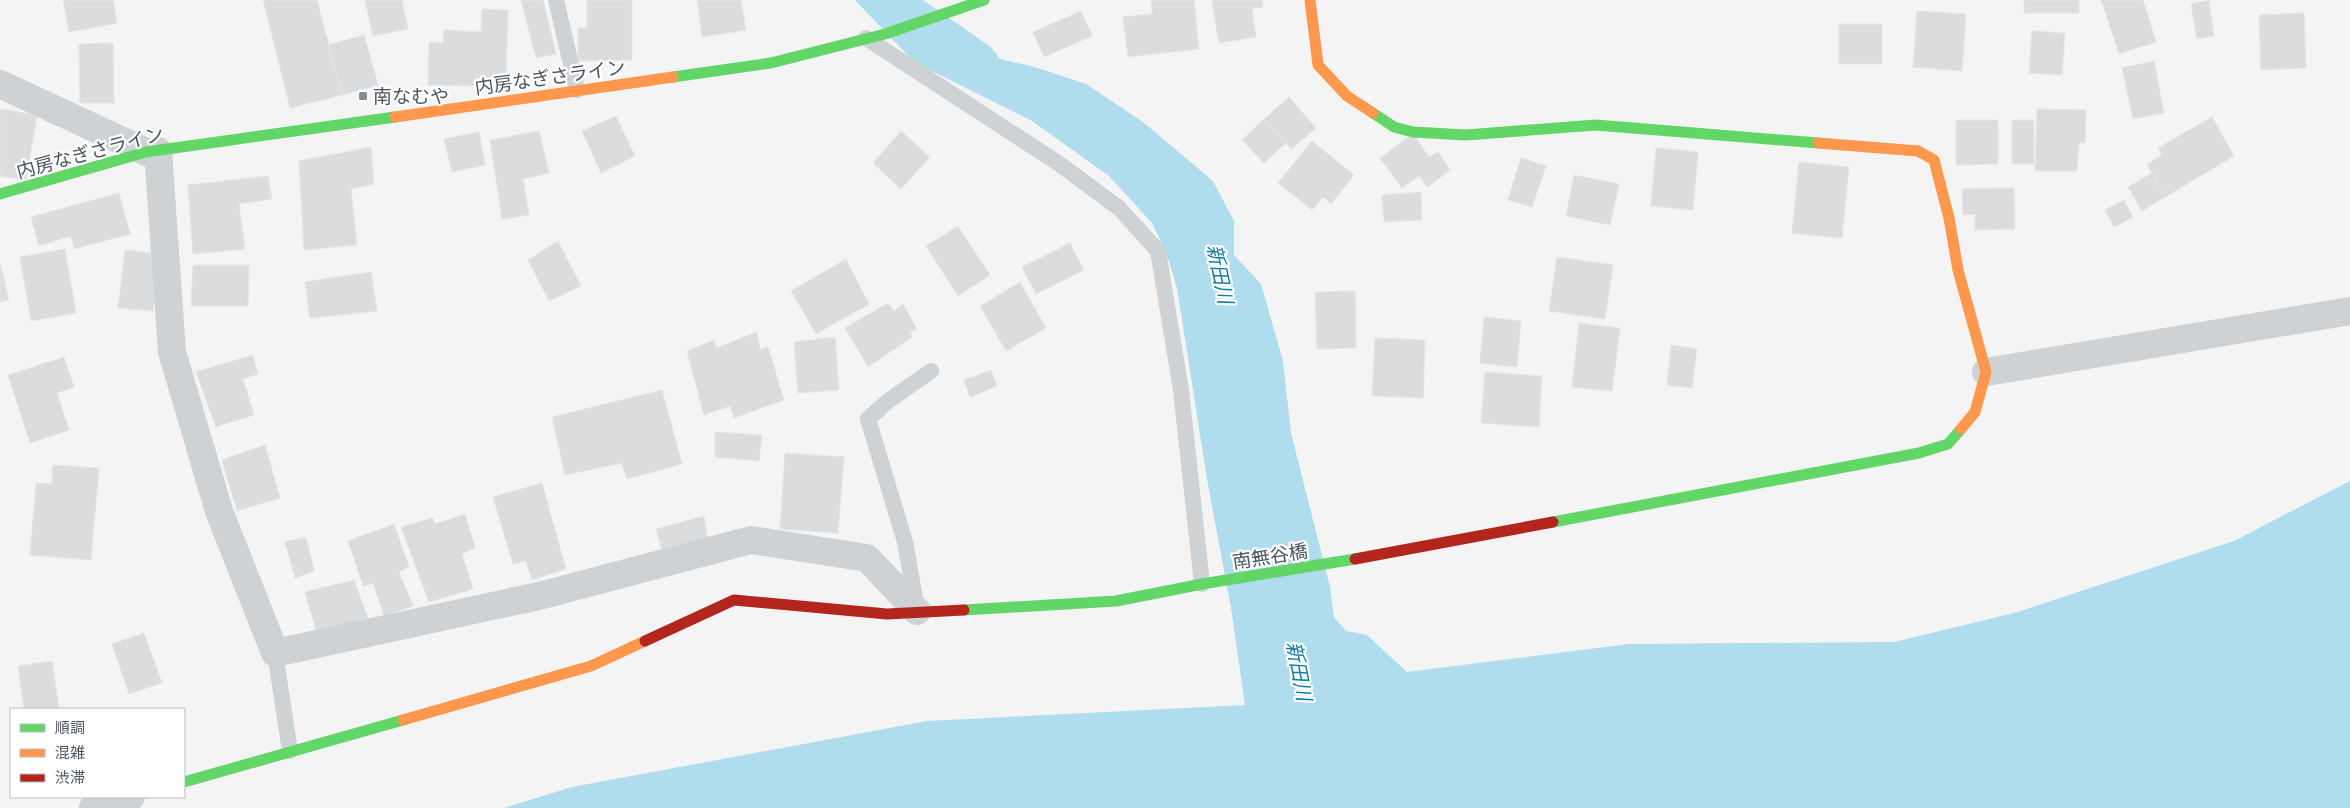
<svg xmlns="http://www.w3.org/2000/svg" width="2350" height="808" viewBox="0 0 2350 808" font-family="Mulish,'Noto Sans JP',sans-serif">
<rect width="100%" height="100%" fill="#f4f4f4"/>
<path fill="#b0dded" d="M855,0H923L991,47L1000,59L1035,67L1086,84L1143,122L1213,181L1234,221V255L1261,284L1283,361L1291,433L1330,587L1334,617L1346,631L1367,635L1407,672L1629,644L1894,642L2014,613L2234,541L2350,481V808H504L572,787L927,721L1245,705L1231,608L1207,479L1177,288L1166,252L1152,223L1109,176L1032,121L914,62Z"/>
<path fill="#dbdcde" stroke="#e5e5e6" d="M63,0H113L117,23L69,32Z
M263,0H317L342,95L290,108Z
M365,0H402L408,29L373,36Z
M521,0H543L556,54L536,58Z
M587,0H632V60L578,61V28H587Z
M697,0H741L746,30L702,37Z
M1151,0H1194L1199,49L1128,57L1123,17L1152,14Z
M1212,0H1262L1263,7L1252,9L1256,37L1219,43Z
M2024,0H2079V13H2024Z
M2101,0H2143L2156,42L2119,54Z
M2209,0L2214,36L2197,39L2191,4Z
M482,9L508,10L506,79L475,78L474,86L428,85L429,42L443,43L444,30L481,32Z
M1081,11L1092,36L1044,57L1033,32Z
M1917,11L1966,14L1962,71L1913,67Z
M2304,13L2306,68L2261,70L2259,15Z
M1839,24H1882V64H1839Z
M2032,31L2065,33L2062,75L2029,73Z
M364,35L378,85L342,95L328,45Z
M113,43L114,103H80L79,44Z
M2154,61L2164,113L2133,119L2122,68Z
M1289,97L1316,128L1291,149L1264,119Z
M0,109L37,115L26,180L0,176Z
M2037,109L2086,110L2085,143H2079L2077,171H2035Z
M616,116L635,156L601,173L582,131Z
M2212,117L2234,156L2165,197L2147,164L2162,155L2158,148Z
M1264,119L1286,143L1264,163L1242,140Z
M1956,120H1998V164L1956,165Z
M2012,120H2034V164H2012Z
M539,131L549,173L523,179L529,215L502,219L490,140Z
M901,131L930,157L901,189L873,163Z
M479,132L485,165L452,172L444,139Z
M1413,134L1429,157L1438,152L1450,170L1428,187L1419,176L1402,188L1380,158Z
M1312,141L1354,175L1331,204L1323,197L1312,210L1278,183Z
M371,147L374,184L351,189L357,245L304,250L299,161Z
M1656,148L1698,152L1693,210L1651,206Z
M1521,158L1546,166L1532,207L1508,200Z
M1799,162L1849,167L1842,238L1792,233Z
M2152,173L2165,197L2142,211L2128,187Z
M1574,175L1619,184L1610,225L1566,216Z
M268,176L272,199L239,204L245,249L193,254L188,185Z
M2014,188L2015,229L1975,230V214L1963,215L1962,189Z
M1421,192L1422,220L1384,222L1382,195Z
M119,193L130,234L74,249L71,236L39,246L31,217Z
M2124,200L2133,217L2114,227L2105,210Z
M958,226L990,275L958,296L926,246Z
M558,241L581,286L549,301L528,260Z
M1070,243L1084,270L1036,294L1022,267Z
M65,249L76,313L31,321L20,257Z
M125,250L159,254L153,311L118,308Z
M1557,257L1613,265L1605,319L1549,311Z
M846,259L869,304L816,334L791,291Z
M0,262L9,300L0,302Z
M193,265H249L248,306H191Z
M371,272L377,311L310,318L305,282Z
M1020,282L1046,328L1006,351L980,306Z
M1355,291L1356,348L1317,349L1315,292Z
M888,303L894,311L903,304L917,329L910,332L912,337L868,367L845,328Z
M1484,317L1521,321L1517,367L1480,363Z
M1579,323L1620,328L1612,391L1572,387Z
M757,332L760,350L768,347L784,400L734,418L730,406L704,415L687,351L714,340L716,348Z
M835,337L839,390L798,393L794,342Z
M1375,338L1425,340L1423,398L1372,396Z
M1671,345L1697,349L1692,388L1667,385Z
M253,355L258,374L243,379L254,415L216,427L196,372Z
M64,357L74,387L57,393L69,430L30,443L8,375Z
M991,370L997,386L970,397L964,380Z
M1485,372L1542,376L1539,427L1481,423Z
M662,390L682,464L627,479L622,463L565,475L552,417Z
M715,432L762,435L759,461L715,457Z
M265,445L280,498L237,511L222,460Z
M785,453L844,457L838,533L780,529Z
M53,465L99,468L91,560L30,555L36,483L52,484Z
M542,483L566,569L532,580L526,561L513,564L493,497Z
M465,514L475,548L462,554L473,589L429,602L401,527L433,518L434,524Z
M704,516L709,548L665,560L656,529Z
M394,524L409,567L399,572L413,606L384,616L373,583L363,586L348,541Z
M306,537L314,571L295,578L285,542Z
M354,580L369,621L317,634L305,592Z
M144,633L162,683L129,694L112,644Z
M52,661L59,709H24L18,666Z"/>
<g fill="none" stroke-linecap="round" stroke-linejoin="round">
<path stroke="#cfd2d4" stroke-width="16" d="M556,0L577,90
M866,38L1058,163L1119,208L1158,251L1181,390L1202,584
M917,609L905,542L868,419L888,401L931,371
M275,653L290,751"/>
<path stroke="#cfd2d4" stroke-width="28" d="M0,84L146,152
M158,151L172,352L219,511L275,653L539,596L751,540L867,558L917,611
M1986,372L2350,311
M93,808L131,797"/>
<path stroke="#63d668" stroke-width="11" d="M673,77L771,63L885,34L984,0
M1373,113L1394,127L1413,132L1466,135L1596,125L1818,143
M0,194L146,152L395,117
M1553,522L1919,453L1948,444L1961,429
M964,610L1116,601L1202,584L1355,559
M184,782L403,720"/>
<path stroke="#ff974d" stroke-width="11" d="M1310,0L1318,65L1347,96L1373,113
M395,117L673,77
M1818,143L1918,151L1934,160L1949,218L1958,270L1986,372L1975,412L1961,429
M403,720L591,666L645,641"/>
<path stroke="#b3261e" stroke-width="11" d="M1355,559L1553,522
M645,641L734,600L887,614L964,610"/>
</g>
<rect fill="#868c94" stroke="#fff" stroke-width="2" x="358" y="91" width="10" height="10" rx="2.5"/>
<g text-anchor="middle" stroke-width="4.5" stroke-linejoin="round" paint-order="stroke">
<g font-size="19" fill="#4b5460" stroke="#fff">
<text transform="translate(550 77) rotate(-8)" y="7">内房なぎさライン</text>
<text transform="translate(90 152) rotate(-15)" y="7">内房なぎさライン</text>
<text transform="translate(1270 556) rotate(-9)" y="7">南無谷橋</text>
</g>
<g font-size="19" fill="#4b5460" stroke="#fff" text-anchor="start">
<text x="373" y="103">南なむや</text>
</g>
<g font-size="20" font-style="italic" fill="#117ca4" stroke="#fff">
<text transform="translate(1220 274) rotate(78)" y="7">新田川</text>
<text transform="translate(1299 671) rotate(79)" y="7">新田川</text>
</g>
</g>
<rect x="10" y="708" width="175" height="90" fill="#ffffff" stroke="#b7bbbf"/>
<rect x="20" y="724" width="25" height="8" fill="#63d668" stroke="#b7bbbf"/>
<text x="55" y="733" font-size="15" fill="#4b5460">順調</text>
<rect x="20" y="749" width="25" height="8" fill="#ff974d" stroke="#b7bbbf"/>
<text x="55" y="758" font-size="15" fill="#4b5460">混雑</text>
<rect x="20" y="774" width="25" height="8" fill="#b3261e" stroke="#b7bbbf"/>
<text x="55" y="783" font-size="15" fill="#4b5460">渋滞</text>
</svg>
